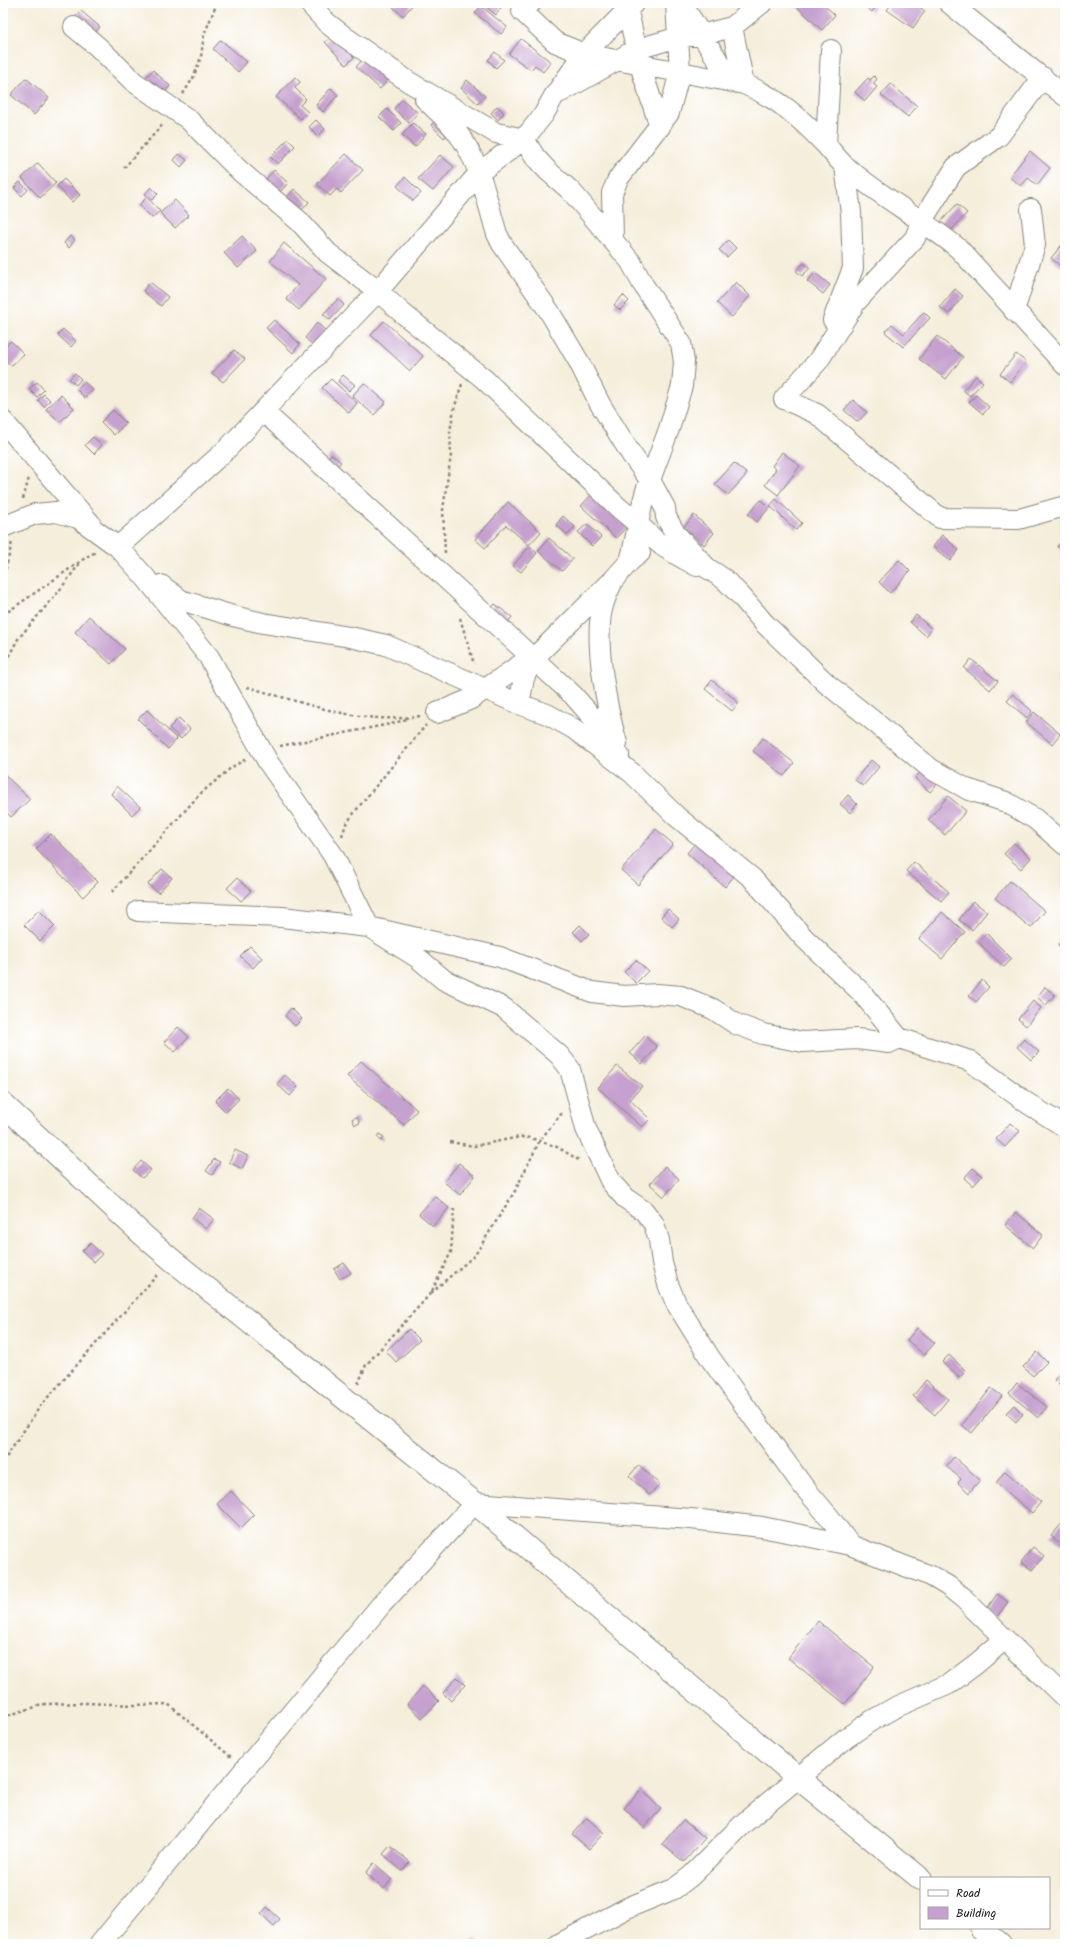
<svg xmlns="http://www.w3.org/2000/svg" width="1068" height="1947" viewBox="0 0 1068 1947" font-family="Kalam,sans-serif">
<rect width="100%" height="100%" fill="#fff"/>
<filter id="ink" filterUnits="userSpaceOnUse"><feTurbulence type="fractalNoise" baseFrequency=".025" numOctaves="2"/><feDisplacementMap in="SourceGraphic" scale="8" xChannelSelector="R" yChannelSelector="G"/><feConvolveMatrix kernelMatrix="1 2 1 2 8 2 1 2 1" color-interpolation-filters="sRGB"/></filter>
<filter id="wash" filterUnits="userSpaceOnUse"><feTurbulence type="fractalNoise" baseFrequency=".012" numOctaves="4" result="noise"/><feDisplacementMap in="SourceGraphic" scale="16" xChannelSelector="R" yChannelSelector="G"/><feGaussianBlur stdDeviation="0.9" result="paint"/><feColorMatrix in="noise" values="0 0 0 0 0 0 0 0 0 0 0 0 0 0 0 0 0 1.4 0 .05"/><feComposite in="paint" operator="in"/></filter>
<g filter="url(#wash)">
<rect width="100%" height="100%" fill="#f5eedb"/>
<g id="blocks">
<path fill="#c6a1cf" d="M397,3H414L403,16L393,7Z
M481,3H495L501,8L496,15Z
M793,3H822L835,15L822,30Z
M861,3H878L872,12Z
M892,3H914L925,11L913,28L887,10Z
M481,6L507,27L501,34L475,13Z
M81,11L100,27L92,36L73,19Z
M334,35L354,57L346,65L325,42Z
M521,39L551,62L543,72L535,65L531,70L509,54Z
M221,40L247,62L238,72L213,49Z
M495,52L504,60L496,68L488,60Z
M364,58L388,80L380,89L356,67Z
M153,70L170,86L163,94L146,77Z
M874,76L877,79L873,84L877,87L865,101L855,92L868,78L870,80Z
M295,77L300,82L295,88L306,99L300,105L308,112L301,119L276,97Z
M26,78L49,98L34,115L11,95Z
M467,80L485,96L478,104L461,88Z
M891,84L917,106L908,117L881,95Z
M331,88L338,95L323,112L316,105Z
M402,99L418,113L409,123L394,109Z
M497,106L504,113L498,120L491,113Z
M387,109L401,123L394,131L379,117Z
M438,118L451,131L444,138L431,125Z
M316,120L325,129L318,136L309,127Z
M413,123L426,134L415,147L402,135Z
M288,139L295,146L278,164L270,157Z
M1030,151L1050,168L1037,185L1028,178L1021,186L1009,177Z
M179,154L187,160L181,167L174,160Z
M346,154L363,170L341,193L337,189L330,196L317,184Z
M440,155L454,167L433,191L418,179Z
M38,163L56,183L40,198L22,178Z
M274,170L288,183L280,192L266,179Z
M405,177L421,193L413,201L397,186Z
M64,179L80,195L72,202L57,186Z
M20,182L28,190L22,196L14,188Z
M151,187L158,194L152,200L145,194Z
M294,189L309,202L302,210L287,197Z
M147,197L160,211L152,218L139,205Z
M175,200L189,215L175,228L160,213Z
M957,204L967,213L947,235L937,226Z
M70,236L75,240L69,248L64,243Z
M242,236L257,251L238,268L224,253Z
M728,240L736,248L727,257L719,250Z
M1065,241V270L1051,258Z
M284,243L326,279L299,310L286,299L298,285L270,261Z
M804,263L810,268L802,276L796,271Z
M815,273L830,285L823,294L807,281Z
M150,282L168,297L161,306L143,291Z
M736,282L750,296L732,317L717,303Z
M955,289L963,296L949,314L940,307Z
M623,295L629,301L620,310L614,305Z
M338,299L344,305L330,320L323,314Z
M924,312L930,318L903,347L885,332L892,324L904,334Z
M3,316L7,321L3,324Z
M274,320L300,344L293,353L266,328Z
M384,321L423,356L410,371L371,335Z
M317,323L326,331L314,346L305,338Z
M63,329L76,341L71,347L58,335Z
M937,336L963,357L946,379L919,359Z
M11,341L24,354L11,366L3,357V348Z
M234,350L245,359L223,382L212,373Z
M1016,354L1026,362L1010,382L1000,374Z
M75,373L81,379L76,385L69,379Z
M343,375L355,385L349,391L338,381Z
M976,376L983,382L970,396L963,390Z
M331,379L357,403L349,413L322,388Z
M37,382L44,390L37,397L29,389Z
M84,382L93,390L85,398L77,390Z
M364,383L386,402L374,415L352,396Z
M44,394L50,400L44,407L38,400Z
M61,395L74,408L60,422L46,409Z
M976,395L989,407L983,414L969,402Z
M853,400L867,412L858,422L844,410Z
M113,410L126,423L114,435L101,422Z
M93,437L102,445L94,454L85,445Z
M782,452L800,466L778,495L765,485L776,469L772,466Z
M331,454L341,462L335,469L326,461Z
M734,463L747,474L728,495L715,484Z
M592,494L627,527L616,538L581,506Z
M776,499L802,523L796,530L770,506Z
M761,500L769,508L757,522L748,514Z
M508,502L541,532L529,545L506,525L485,548L475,539Z
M694,515L714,533L704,545L684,527Z
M563,516L575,527L568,535L556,525Z
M587,524L601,537L592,546L578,532Z
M942,535L959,550L950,561L933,547Z
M549,538L573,559L562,571L538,551Z
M1064,540L1065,541V554L1057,546Z
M530,546L537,553L521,572L513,566Z
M899,560L910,571L890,593L879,582Z
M495,604L512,617L505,626L488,612Z
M916,615L932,629L926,636L910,622Z
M89,616L125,649L111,664L75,632Z
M971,659L998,681L990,690L964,668Z
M712,680L739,703L732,711L705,689Z
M1013,694L1032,711L1027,718L1007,701Z
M147,710L177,739L168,749L138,719Z
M1034,712L1060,734L1052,744L1026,722Z
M179,718L190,729L181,739L169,728Z
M763,738L794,763L784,776L753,751Z
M871,760L879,767L863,786L855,780Z
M924,769L938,783L930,792L915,778Z
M3,773L30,799L11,817L3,809Z
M1065,778V786L1061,783Z
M117,786L140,807L132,815L111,794Z
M848,795L857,804L850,813L840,804Z
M948,796L966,811L945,835L928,820Z
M656,829L673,844L638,885L621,870Z
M51,834L98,882L83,897L36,849Z
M697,841L735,875L725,887L687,853Z
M1014,843L1031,858L1021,869L1004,854Z
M914,862L949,892L941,901L906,871Z
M162,869L172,878L158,893L148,884Z
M237,878L251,891L241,901L227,888Z
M1010,881L1045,911L1031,928L995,898Z
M973,901L987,912L972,930L959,920Z
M668,909L679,919L672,927L661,917Z
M39,910L55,926L40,941L24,925Z
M942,912L965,932L942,959L919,939Z
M580,925L589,934L582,941L573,932Z
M986,933L1012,959L1004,967L978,942Z
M1065,936V951L1058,945Z
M250,946L262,958L253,968L240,956Z
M636,960L648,971L636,983L624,972Z
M982,980L989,987L976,1002L969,996Z
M1045,987L1055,995L1046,1005L1037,997Z
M1033,1001L1041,1008L1026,1026L1018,1019Z
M291,1008L302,1019L295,1026L285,1016Z
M178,1027L189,1037L175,1052L164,1042Z
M645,1036L657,1047L642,1064L630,1053Z
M1024,1039L1039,1052L1031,1060L1017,1047Z
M361,1061L417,1110L404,1125L347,1076Z
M617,1066L642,1086L630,1100L650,1119L642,1127L598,1088Z
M285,1075L298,1087L290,1096L277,1084Z
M228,1088L239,1099L226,1112L215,1101Z
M357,1117L360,1123L355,1125L352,1119Z
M1010,1123L1020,1131L1005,1147L996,1139Z
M379,1134L384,1137L382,1141L377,1137Z
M235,1150L248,1156L242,1169L229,1162Z
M214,1159L220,1162L212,1175L206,1171Z
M141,1161L151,1170L142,1178L133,1170Z
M459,1163L475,1176L460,1195L444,1182Z
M665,1166L679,1179L664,1197L650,1184Z
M973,1168L982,1176L973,1186L964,1178Z
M435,1196L449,1208L433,1226L419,1214Z
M199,1208L214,1219L206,1229L192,1218Z
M1016,1212L1043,1235L1033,1248L1005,1225Z
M90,1243L102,1254L94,1262L82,1251Z
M344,1263L351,1273L340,1279L334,1269Z
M917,1328L935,1343L924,1355L907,1340Z
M409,1329L420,1340L396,1362L386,1351Z
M1037,1352L1047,1362L1033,1376L1023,1367Z
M949,1355L966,1371L959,1378L942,1362Z
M1059,1374L1065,1380V1385L1062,1388L1054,1380Z
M926,1380L948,1399L935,1415L913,1396Z
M1017,1383L1047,1407L1038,1418L1009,1393Z
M991,1388L1002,1396L972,1433L962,1425Z
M1014,1405L1023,1414L1016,1422L1006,1413Z
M954,1457L980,1480L969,1493L958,1483L961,1479L946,1466Z
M639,1465L660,1485L649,1495L629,1476Z
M1005,1471L1041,1502L1032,1513L996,1483Z
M231,1491L254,1515L241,1528L217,1504Z
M1064,1521L1065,1542L1062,1545L1051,1536Z
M1033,1547L1044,1556L1032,1570L1021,1562Z
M997,1594L1008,1602L996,1618L986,1610Z
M818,1621L874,1667L845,1704L788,1658Z
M457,1677L465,1685L451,1701L443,1693Z
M423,1686L439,1701L422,1718L407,1704Z
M641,1790L661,1809L644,1828L624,1808Z
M587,1818L604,1833L589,1849L572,1834Z
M683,1820L705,1838L684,1862L662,1844Z
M390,1846L410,1862L402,1871L383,1854Z
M374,1863L392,1879L384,1889L366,1873Z
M267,1907L280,1919L274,1926L261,1914Z
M475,1939L482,1944H471Z"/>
</g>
</g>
<g filter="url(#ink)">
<use href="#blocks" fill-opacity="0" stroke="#88857c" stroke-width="1"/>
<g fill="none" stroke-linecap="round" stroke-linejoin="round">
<g stroke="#88857c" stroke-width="22">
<path id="street" d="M309,3L327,23L345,37L409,82L496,133L524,139L535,157L548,171L571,191L631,262L642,283L681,343L684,362L682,386L669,429L650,480L665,508L666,517L675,533L707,568L724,579L741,596L764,623L827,684L871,719L931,769L967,789L1006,802L1035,819L1065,845
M531,3L522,11L555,42L584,54L744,84C779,99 798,116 824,143C831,150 837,159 845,166C880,197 923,219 959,249L1065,365
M626,3L640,65L660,127
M681,3L717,59L728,81
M949,3L1065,96
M74,27L97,46L134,82L188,119L240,171L299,221L328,253L378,291L401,312L484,379L620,509C633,519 643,529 655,540C667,551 683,558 697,566
M1043,77L999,136L956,167L921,222L915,238L855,303L818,361L784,399L817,414L940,518L1019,519L1065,506
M744,84L732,27L762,3
M561,92L637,49L679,37L701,35L732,27
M425,99C436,110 448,120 457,132C481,163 486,199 497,234L502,244L549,311L579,362L600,404L631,454L650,480C639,505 638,534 630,561
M826,145L831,50
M613,239L612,193L618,179L669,113L680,72L676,3
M1014,311L1035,245L1031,209
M833,320L853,268L851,213L845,166
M263,411L573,695L593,718L619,755
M3,421L90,523
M3,527L35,514L56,512L78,518L118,547L145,577L209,657L268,762L333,855L369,927L418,958L444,980L504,1008L559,1055L570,1069L586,1129L611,1182L625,1198L644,1211L654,1224L659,1240L662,1263L668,1284L676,1303L710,1358L803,1486L830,1518L850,1545
M118,547L226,450L378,291L480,172L524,139L544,114L554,96L584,54L634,3
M612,583C609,589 606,596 604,602C592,636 607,709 617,743
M161,585L181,600L233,616L263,623L350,637L386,645L519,704L547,714L574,729L632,773L676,816L752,878L804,938L861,992L899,1038L970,1061L1027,1103L1065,1127
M519,704L524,678L529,667L541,651L614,579L630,561L640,553
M437,713L471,699L517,667L527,660L528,656
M138,911L282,917L369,927L500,957L592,992L624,996L657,994L681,996L713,1009L736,1024L763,1034L803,1042L857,1039L889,1043L899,1038
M100,1944L381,1605L475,1503L691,1519L762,1527L850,1545L931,1576L948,1586L964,1599L1065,1698
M559,1944L627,1908L674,1889L691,1876L745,1822L846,1738L871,1721L894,1708L949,1684L976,1664L1005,1639"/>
</g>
<g stroke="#88857c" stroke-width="24">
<path id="primary" d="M3,1104L144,1236L172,1260L475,1503L798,1778L921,1879
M981,1928L1000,1944"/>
</g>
<path stroke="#88857c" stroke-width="2.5" stroke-dasharray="3 3" stroke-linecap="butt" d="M183,94L193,78L201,57L204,35L217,3
M124,168L163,124
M23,499L29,478
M445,553L443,510L451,455L450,431L454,409L462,384
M3,581L12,542
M3,615L91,554L95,553
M460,618L474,664
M3,667L18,639L59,591L80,563
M247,687C303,702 361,726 420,716
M280,746L395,723L409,718
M342,836L346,824L357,809L426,725
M112,892L200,794L232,767L246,759
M450,1142L474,1146L520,1137L531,1138L557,1147L579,1160
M431,1293L475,1255L515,1191L540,1140L562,1113
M358,1384L366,1365L431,1293L451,1252L454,1209
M3,1462L41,1405L159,1273
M3,1717L45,1704L87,1703L133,1705L168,1704L231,1757"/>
<use href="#street" stroke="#fff" stroke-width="20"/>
<use href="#primary" stroke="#fff" stroke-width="22"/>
</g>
</g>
<rect width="1068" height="1947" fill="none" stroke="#fff" stroke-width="16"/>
<rect x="920" y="1877" width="130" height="52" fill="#ffffff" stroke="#a4a4a4"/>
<rect x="928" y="1890" width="20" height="6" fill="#ffffff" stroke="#a4a4a4"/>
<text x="956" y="1897" font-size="12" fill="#1c1c1c">Road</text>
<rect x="928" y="1907" width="20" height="12" fill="#c6a1cf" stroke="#a4a4a4"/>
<text x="956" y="1917" font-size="12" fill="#1c1c1c">Building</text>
</svg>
